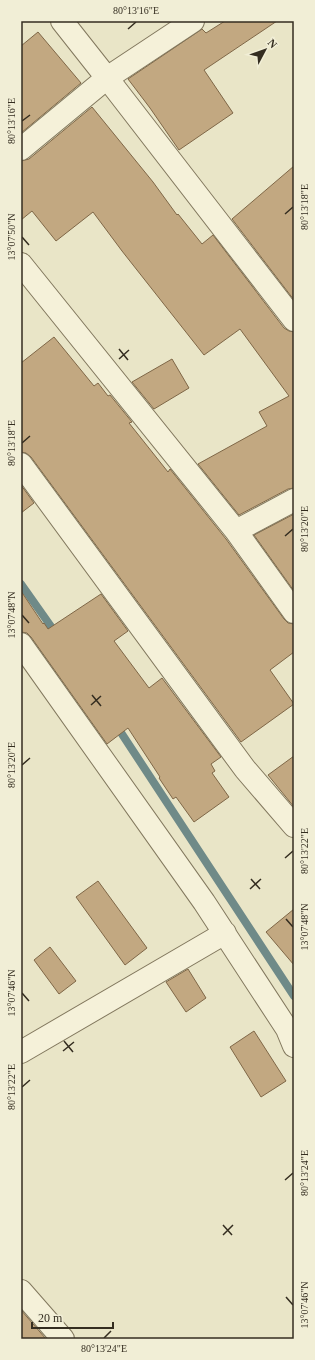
<svg xmlns="http://www.w3.org/2000/svg" width="315" height="1360" viewBox="0 0 315 1360" font-family="Georgia,serif">
<rect width="100%" height="100%" fill="#e9e5c7"/>
<g fill="none" stroke-linecap="round" stroke-linejoin="round">
<path stroke="#6f8a88" stroke-width="8" d="M21,584L57,635
M116,725L294,996"/>
</g>
<path fill="#c2a881" stroke="#7f6747" d="M225,21H277L204,70L233,113L179,150L150,108L128,79L202,29L206,33Z
M38,32L81,83L21,133V46Z
M92,107L153,182L177,215L178,214L202,244L213,235L284,328L289,331L294,332V488L288,489L239,515L198,464L267,426L259,412L289,396L240,329L204,355L122,251L93,212L56,241L32,211L21,220V161L29,159Z
M294,166V300L232,219Z
M54,337L94,386L98,383L108,396L110,395L132,422L129,423L168,472L170,469L226,539L284,619L288,623L294,624V652L270,670L294,704L241,742L31,457L26,453L21,452V363Z
M172,359L189,388L154,409L132,382Z
M21,485L34,503L21,513Z
M294,514V591L254,535Z
M21,591L43,624L44,623L48,629L101,594L128,631L114,641L149,688L162,678L221,757L211,764L215,771L212,773L229,797L194,822L176,797L173,799L159,778L160,777L128,728L107,744L31,637L27,633L21,632Z
M294,756V807L268,775Z
M98,881L147,948L125,965L76,897Z
M294,909V965L266,932Z
M50,947L76,981L59,994L34,960Z
M188,969L206,998L186,1012L166,982Z
M254,1031L286,1081L261,1097L230,1047Z
M21,1310L46,1339H21Z"/>
<g fill="none" stroke-linecap="round" stroke-linejoin="round">
<g stroke="#82785e" stroke-width="24">
<path id="minor" d="M62,21L107,78L193,21
M21,149L107,78L294,320
M21,264L236,531L294,612
M21,464L245,769L294,826
M236,531L294,500
M21,644L204,902L287,1029L294,1046
M21,1052L225,933
M21,1291L63,1339"/>
</g>
<use href="#minor" stroke="#f5f1d9" stroke-width="22"/>
</g>
<path fill="none" stroke="#342d20" stroke-width="1.5" d="M128,29L136,22M22,121L30,115M285,214L293,207M22,237L29,245M119,349L128,360M119,359L129,350M22,443L30,436M285,536L293,529M22,615L29,623M92,695L101,706M91,705L101,696M22,765L30,758M285,858L293,851M251,879L260,889M250,889L261,879M286,919L293,927M22,993L29,1001M64,1041L73,1052M63,1051L74,1042M22,1087L30,1080M285,1180L293,1173M223,1225L232,1235M223,1235L233,1225M286,1297L293,1305M104,1338L111,1331"/>
<rect width="315" height="1360" fill="none" stroke="#f1eed6" stroke-width="44"/>
<g transform="translate(265 50) rotate(49)" stroke="#f1eed6" stroke-width="3" paint-order="stroke">
<path d="M0-3L7 15L0 10L-7 15Z" fill="#342d20"/>
<text y="-6" font-size="11" font-weight="bold" text-anchor="middle" fill="#342d20">N</text>
</g>
<path d="M32 1322v6h81v-6" fill="none" stroke="#342d20" stroke-width="2"/>
<text x="38" y="1322" font-size="12" fill="#342d20" stroke="#f1eed6" stroke-width="3" paint-order="stroke">20 m</text>
<rect x="22" y="22" width="271" height="1316" fill="none" stroke="#342d20" stroke-width="1.5"/>
<g font-size="10" text-anchor="middle" fill="#342d20">
<text x="136" y="14">80°13'16"E</text>
<text transform="translate(11 121) rotate(-90)" y="4">80°13'16"E</text>
<text transform="translate(304 207) rotate(-90)" y="4">80°13'18"E</text>
<text transform="translate(11 237) rotate(-90)" y="4">13°07'50"N</text>
<text transform="translate(11 443) rotate(-90)" y="4">80°13'18"E</text>
<text transform="translate(304 529) rotate(-90)" y="4">80°13'20"E</text>
<text transform="translate(11 615) rotate(-90)" y="4">13°07'48"N</text>
<text transform="translate(11 765) rotate(-90)" y="4">80°13'20"E</text>
<text transform="translate(304 851) rotate(-90)" y="4">80°13'22"E</text>
<text transform="translate(304 927) rotate(-90)" y="4">13°07'48"N</text>
<text transform="translate(11 993) rotate(-90)" y="4">13°07'46"N</text>
<text transform="translate(11 1087) rotate(-90)" y="4">80°13'22"E</text>
<text transform="translate(304 1173) rotate(-90)" y="4">80°13'24"E</text>
<text transform="translate(304 1305) rotate(-90)" y="4">13°07'46"N</text>
<text x="104" y="1352">80°13'24"E</text>
</g>
</svg>
